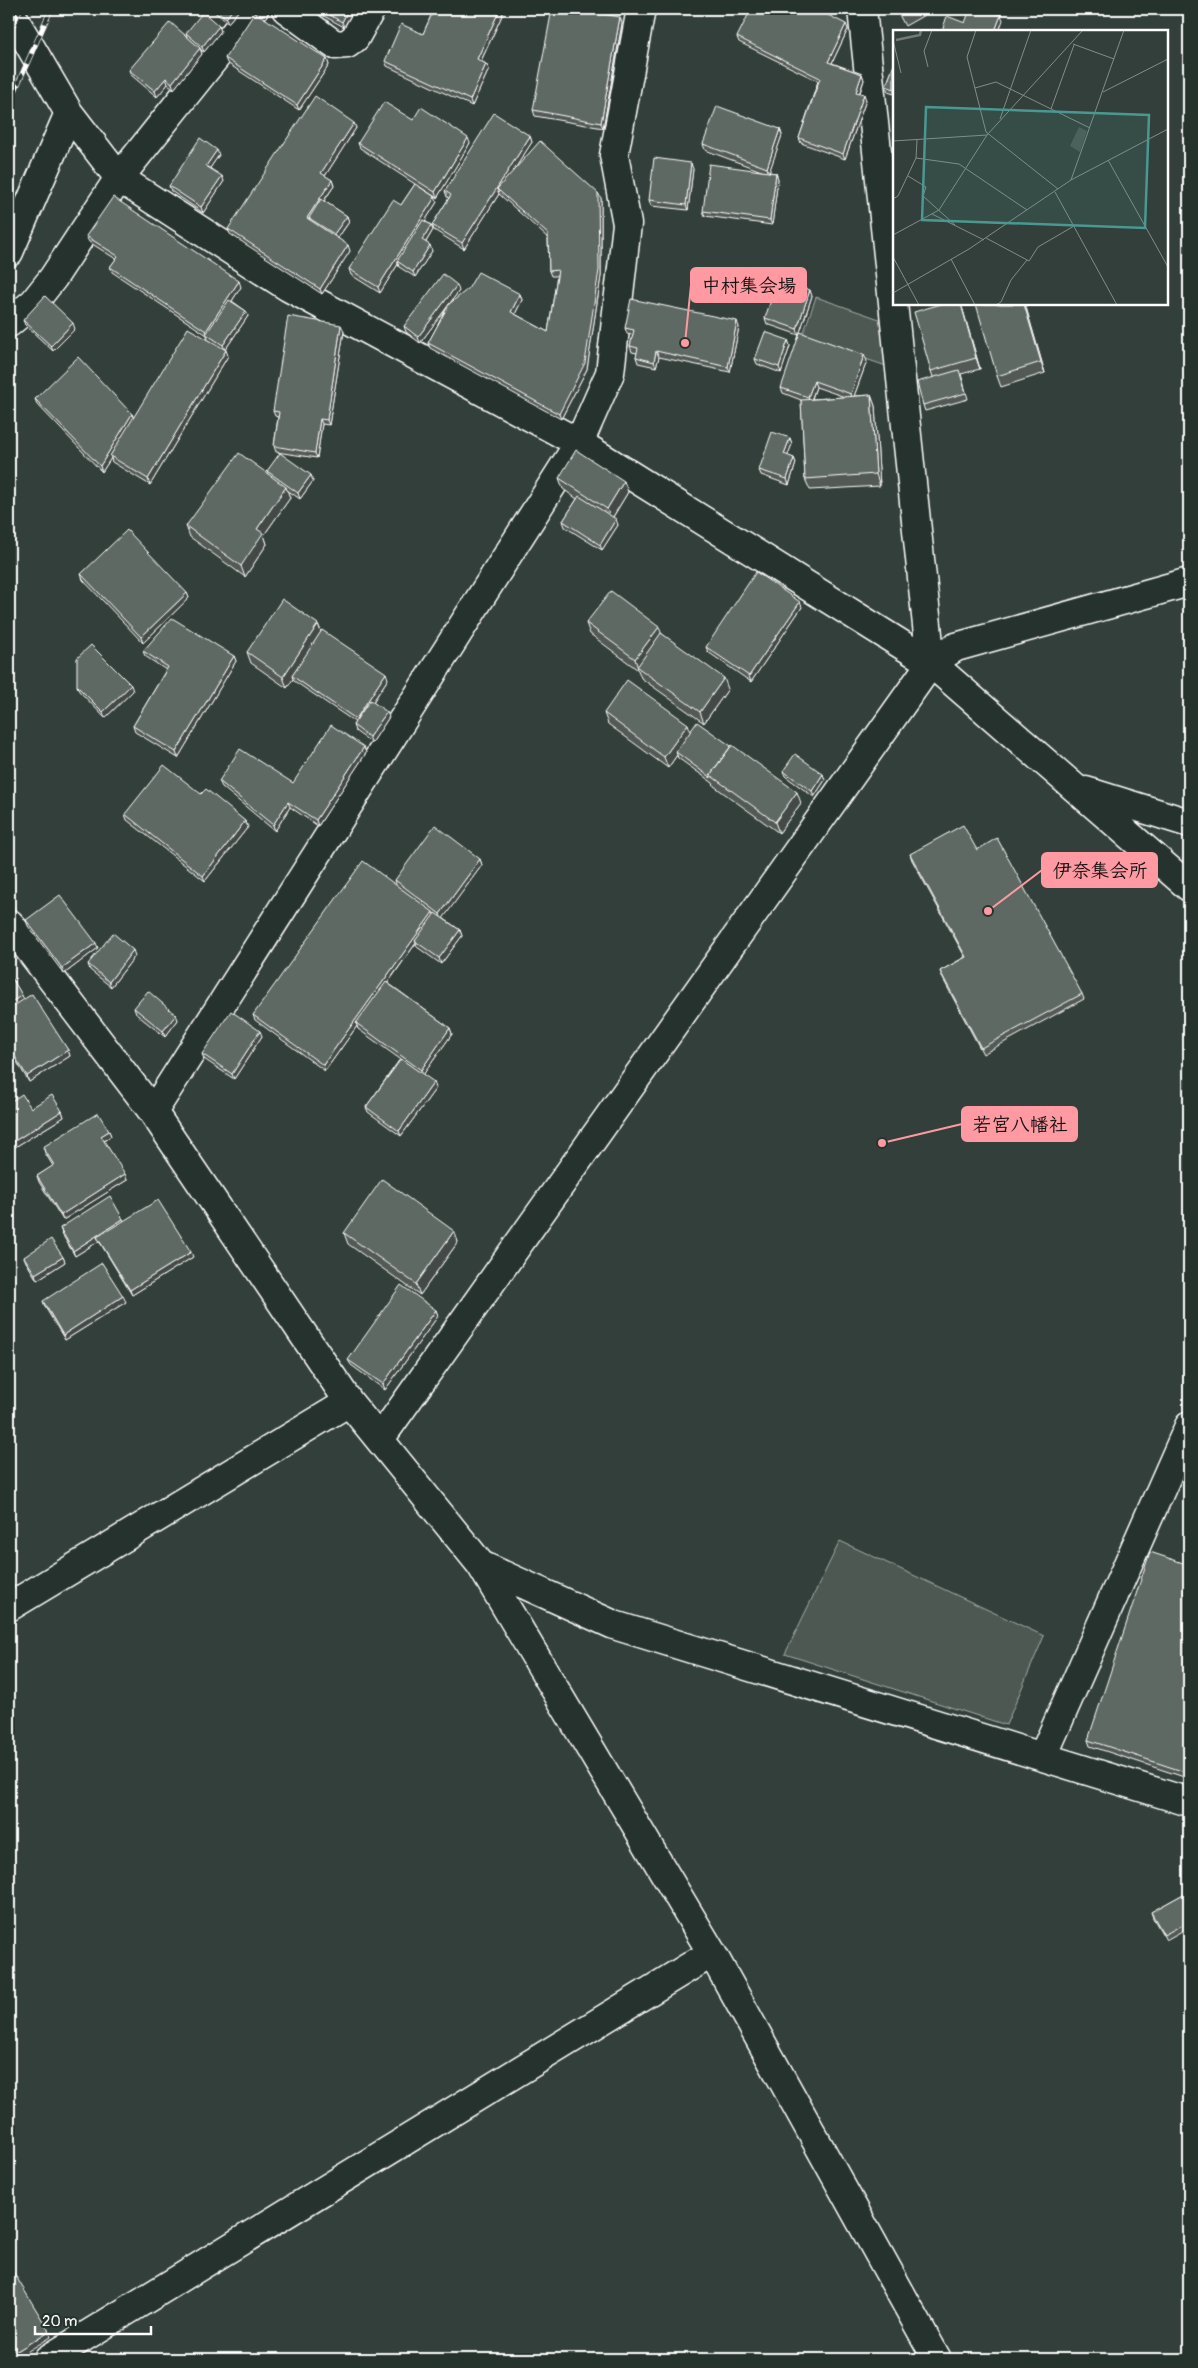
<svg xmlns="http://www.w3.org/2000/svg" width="1198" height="2368" viewBox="0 0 1198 2368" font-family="Pangolin,'Klee One',sans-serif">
<rect width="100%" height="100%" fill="#333f3a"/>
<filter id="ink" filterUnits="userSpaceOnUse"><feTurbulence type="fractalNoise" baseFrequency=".02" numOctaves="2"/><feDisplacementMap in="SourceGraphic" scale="10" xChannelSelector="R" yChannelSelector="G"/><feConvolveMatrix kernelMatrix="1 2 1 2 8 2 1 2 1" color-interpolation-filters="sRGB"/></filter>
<g filter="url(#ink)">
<path fill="#4d5853" stroke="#a6aca9" d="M816,297L888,322L892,368L802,337Z
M840,1541L1044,1636L1006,1725L785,1654Z"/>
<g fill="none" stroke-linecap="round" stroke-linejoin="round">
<g stroke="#fff" stroke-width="31">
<path id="minor" d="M286,9L335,45L347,44L355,38L371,9
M862,9L931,663
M9,10L69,113L119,178L288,287L579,443L931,663L1189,887
M9,252L69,113
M9,323L34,302L53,278L119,178L254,9
M1086,791L1189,823
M9,923L153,1112L349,1402L481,1565L712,1953L937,2359
M153,1112L579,443L610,373L627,224L614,155L641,9
M380,1439L931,663L956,647L1189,582
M481,1565L614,1625L1189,1802
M9,1607L349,1402
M1043,1756L1189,1426
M48,2359L712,1953"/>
</g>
<use href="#minor" stroke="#26332d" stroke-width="28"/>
<g stroke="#fff" stroke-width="5.5">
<path id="rail" d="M9,34L20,9
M9,104L51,9"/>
</g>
<use href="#rail" stroke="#26332d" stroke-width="4" stroke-dasharray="11" stroke-linecap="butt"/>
</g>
<path fill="#525a56" stroke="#fff" fill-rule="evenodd" d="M211,9H240L228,23Z
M311,9H354L344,27Z
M434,9H505L481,61L486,64L489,69L472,106L387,66L385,61L423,34Z
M896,9H935L905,26Z
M622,23L603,128L535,116L533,110Z
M848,29L832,63L862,74L864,80L860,93L866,100L845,159L801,143L799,138L818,81L739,42L737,37Z
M221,31L204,52L201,50L202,54L174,89L168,84L157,97L131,75L129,70L187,37L186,33Z
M225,58L327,59L329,65L299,110L227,63Z
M894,65V94L888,92L886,86Z
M413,120L470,143L437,198L420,187L437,202L425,221L431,225L433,230L426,242L432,251L415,277L399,267L398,264L380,293L351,275L349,269L401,205L415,184L360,148L358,143Z
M354,123L356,128L325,176L332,180L334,186L324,201L347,216L349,222L338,238L350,251L322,294L230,234L228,229Z
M780,129L782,135L769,172L776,173L778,179L772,225L705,216L703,211L764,172L705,150L703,144Z
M530,136L532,142L514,170L601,198V276L587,369L561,419L430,348L428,343L448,306L420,343L406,332L404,326L459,291L450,303L520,294L522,300L515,314L548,332L557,276H551L549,271L548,238L499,194L464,249L434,230L432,225L449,198L447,197L445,191Z
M219,155L210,168L224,181L203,213L171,191L169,186Z
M693,169L688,210L651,206L649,200Z
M86,236L241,287L232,301L246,311L248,316L225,350L228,356L150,485L112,462L111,458L102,472L37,404L35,399L132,414L134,418L208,340L207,335L112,272L110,267L116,259L89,242Z
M812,296L799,335L767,324L765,318Z
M941,304H961L980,369L961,374L968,399L925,411L923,405L933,377L931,371Z
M1025,304L1045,373L1001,387L997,376Z
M23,320L75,329L53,351L25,325Z
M739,327L730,372L659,357L656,367L638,363L636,357L637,353L632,352L630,346L633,335L627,334L625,328Z
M344,331L329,425L322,424L317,458L276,452L274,446L278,417L275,416L273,411Z
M788,340L790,346L781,373L757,364L755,359Z
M867,361L854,396L871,395L875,406L880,486L810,490L805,479L801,400L783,393L781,388ZM816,387L845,397L812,399Z
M790,438L792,444L787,456L794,458L796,463L789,485L761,475L759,470Z
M267,471L311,475L313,481L300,499L287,490L290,498L264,535L267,544L245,577L190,537L186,526L268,474Z
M559,478L628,492L613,517L618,525L602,550L565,527L563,521L577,499L563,489Z
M81,574L187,593L189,598L143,643L83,580Z
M802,607L751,682L708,652L706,647Z
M586,623L661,633L728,689L704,723L641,678L638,670L590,634Z
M318,624L321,631L388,679L373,702L389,717L372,743L355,731L353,725L355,722L294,681L293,679L287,688L251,663L247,652Z
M143,651L234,656L236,661L178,758L135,732L133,726L166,670L145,656Z
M77,686L133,691L105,718L79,691Z
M604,713L691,731L801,803L779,833L714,786L713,783L678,758L677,755L668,768L608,724Z
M364,747L366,753L318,826L290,807L275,831L222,787L219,781L293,783Z
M783,771L825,780L814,797L785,776Z
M201,794L245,821L248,827L205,881L127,820L125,814Z
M977,850L1082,994L1084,999L983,1054L942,977L940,971L965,957L912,860L910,854Z
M480,859L482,865L443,918L460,930L462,936L441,964L417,947L416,943L388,983L450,1028L452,1034L423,1075L436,1088L401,1136L368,1112L366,1107L400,1059L358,1029L357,1026L325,1071L255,1020L253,1015L396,884L395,880Z
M26,920L98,948L64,974L28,926Z
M135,956L111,987L90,970L88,964Z
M9,973L24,1000L68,1050L70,1056L29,1082L9,1049Z
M134,1008L176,1015L178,1020L165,1037L136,1014Z
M262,1036L234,1079L204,1059L202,1054Z
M9,1103L31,1108L62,1111L64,1117L15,1147L9,1137Z
M109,1131L111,1136L104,1141L127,1180L63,1220L39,1182L37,1176L53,1166L45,1153L43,1147Z
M123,1219L124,1221L193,1257L132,1295L99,1241L75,1256L62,1234L60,1228Z
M454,1231L458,1242L420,1295L348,1244L344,1233Z
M24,1257H63L65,1262L37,1280L26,1262Z
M43,1301L126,1302L65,1340L45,1307Z
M436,1310L438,1316L385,1390L351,1365L348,1360Z
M1189,1565V1770L1187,1778L1090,1746L1088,1740Z
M1189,1891V1927L1166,1940L1153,1918L1151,1912Z"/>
<path fill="#424a46" stroke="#fff" d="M233,9H240L228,23L226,18Z
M349,9H354L344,27L342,22Z
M500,9H505L479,65L477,59Z
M1001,15L1003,20L999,31H995Z
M620,17L622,23L603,128L601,123Z
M846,24L848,29L830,67L828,62Z
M219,26L221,31L204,52L202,47Z
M200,48L202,54L174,89L172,83Z
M327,59L329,65L299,110L297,105Z
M486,64L489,69L472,106L470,100Z
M862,74L864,80L858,97L856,92Z
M166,78L168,84L157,97L155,91Z
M864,94L866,100L845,159L843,154Z
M354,123L356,128L323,179L321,173Z
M780,129L782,135L769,173L767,168Z
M530,136L532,142L500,192L497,189L499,194L464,249L462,243Z
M468,138L470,143L437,198L435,192Z
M217,150L219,155L208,171L206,166Z
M691,163L693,169L688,210L686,205Z
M776,173L778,179L772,225L770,220Z
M222,176L224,181L203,213L201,207Z
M332,180L334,186L311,219L309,218L310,221L307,218Z
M598,193L601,198V276L587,369L561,419L559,414Z
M435,197L437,202L399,262L397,261L398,264L380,293L378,287Z
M347,216L349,222L336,240L334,234Z
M431,225L433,230L424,245L422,240Z
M348,245L350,251L322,294L320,289Z
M430,245L432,251L415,277L413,272Z
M239,281L241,287L209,336L208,335L206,331Z
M457,285L459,291L420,343L418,337Z
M810,290L812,296L799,335L797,329Z
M520,294L522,300L513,318L511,312Z
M961,304L963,310L980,369L976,358Z
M1024,304H1025L1045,373L1041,362Z
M246,311L248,316L225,350L223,345Z
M737,321L739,327L730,372L728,367Z
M73,323L75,329L53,351L51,346Z
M341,325L344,331L329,425L327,420Z
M788,340L790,346L781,373L779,367Z
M226,350L228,356L150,485L148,479Z
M656,351L659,357L656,367L654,362Z
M864,355L867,361L853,399L851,394Z
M814,381L816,387L810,403L808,397Z
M871,395L875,406L880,486L876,474Z
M132,414L134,420L110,456L111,458L102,472L100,466Z
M320,419L322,424L317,458L315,453Z
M790,438L792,444L786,460L784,454Z
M794,458L796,463L789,485L787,479Z
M311,475L313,481L300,499L298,493Z
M624,481L628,492L611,520L607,509Z
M286,487L290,498L264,535L267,544L245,577L241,566L257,529Z
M616,519L618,525L602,550L600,545Z
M187,593L189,598L143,643L141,637Z
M800,602L802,607L751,682L749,676Z
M318,624L322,635L292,676L293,679L287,688L283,677Z
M659,627L663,638L638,668L635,659Z
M234,656L236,661L178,758L176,752Z
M386,673L388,679L358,724L356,719Z
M724,678L728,689L704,723L700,712Z
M131,685L133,691L105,718L103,712Z
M387,712L389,717L372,743L369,737Z
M688,724L692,735L676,752L677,755L668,768L664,757Z
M364,747L366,753L318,826L316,820Z
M823,774L825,780L814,797L812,791Z
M797,792L801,803L779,833L775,822Z
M288,802L290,807L275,831L273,825Z
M245,821L248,827L205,881L203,876Z
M480,859L482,865L442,920L440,914Z
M433,912L435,917L415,941L416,943L358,1024L356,1023L357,1026L325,1071L323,1065Z
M460,930L462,936L441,964L439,958Z
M96,943L98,948L64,974L62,968Z
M133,950L135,956L111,987L109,982Z
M22,995L24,1000L9,1010V1004Z
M176,1015L178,1020L165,1037L163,1031Z
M450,1028L452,1034L423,1075L421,1070Z
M260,1031L262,1036L234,1079L232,1074Z
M68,1050L70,1056L29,1082L27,1076Z
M434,1082L436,1088L401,1136L399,1131Z
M62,1111L64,1117L15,1147L13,1142Z
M109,1131L111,1136L103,1141L101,1136Z
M125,1174L127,1180L63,1220L61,1215Z
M123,1219L125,1224L97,1237L99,1241L75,1256L73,1251Z
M454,1231L458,1242L420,1295L416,1284Z
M191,1252L193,1257L132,1295L130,1290Z
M63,1257L65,1262L37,1280L35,1274Z
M123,1296L126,1302L65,1340L63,1335Z
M436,1310L438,1316L385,1390L383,1384Z
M1189,1758V1770L1187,1778L1185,1772Z
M49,2331L51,2337L15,2359H9V2356Z"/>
<path fill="#5f6964" stroke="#fff" d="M215,9H233L226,18Z
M319,9H349L342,22Z
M434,9H500L477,59L486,64L470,100L385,61L401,24L423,34Z
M552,9H573L620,17L601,123L533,110Z
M751,9H816L846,24L828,62L862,74L856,92L864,94L843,154L799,138L820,78L737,37Z
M898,9H912L901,15Z
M970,9H984L1001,15L995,31H942L947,16L965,23Z
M203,12L219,26L202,47L186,33Z
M255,12L327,59L297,105L225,58Z
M170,22L200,48L172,83L166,78L155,91L129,70Z
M894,65V89L886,86Z
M315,96L354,123L321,173L332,180L307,218L348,245L320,289L228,229Z
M384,102L413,120L421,107L468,138L435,192L358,143Z
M717,106L780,129L767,168L703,144Z
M494,113L530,136L462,243L432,225L451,195L445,191Z
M200,138L217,150L206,166L222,176L201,207L169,186Z
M540,141L598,193L599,270L585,363L559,414L428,343L449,304L468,289L478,272L520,294L511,312L548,332L558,270L549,271L548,234L497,189Z
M654,158L691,163L686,205L649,200Z
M709,164L776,173L770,220L703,211Z
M415,184L435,197L378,287L349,269L393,200L401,205Z
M113,197L239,281L206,331L110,267L118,256L86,236Z
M321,199L347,216L334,234L309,218Z
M423,220L431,225L422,240L430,245L413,272L397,261Z
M443,274L457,285L418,337L404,326Z
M778,279L810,290L797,329L765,318Z
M45,296L73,323L51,346L23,320Z
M631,299L737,321L728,367L656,351L654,362L636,357L638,348L630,346L634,330L625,328Z
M229,300L246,311L223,345L206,334Z
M941,304H961L976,358L931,371L914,312Z
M976,304H1024L1041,362L997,376Z
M288,316L341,325L327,420L320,419L315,453L274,446L279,412L273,411Z
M188,328L226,350L148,479L110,456Z
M765,332L788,340L779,367L755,359Z
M800,332L864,355L851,394L814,381L808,397L781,388Z
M78,357L132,414L100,466L35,399Z
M959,370L966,393L923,405L917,382Z
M871,395L876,474L805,479L801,400Z
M772,432L790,438L784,454L794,458L787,479L759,470Z
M576,450L624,481L607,509L559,478Z
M239,453L286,487L257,529L263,533L241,566L186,526Z
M280,453L311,475L298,493L267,471Z
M579,496L616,519L600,545L563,521Z
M127,530L187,593L141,637L81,574Z
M756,572L800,602L749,676L706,647Z
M611,591L659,627L635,659L586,623Z
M282,599L318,624L283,677L247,652Z
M172,618L234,656L176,752L133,726L168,667L143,651Z
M322,630L386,673L356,719L292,676Z
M661,633L724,678L700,712L637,667Z
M91,645L131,685L103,712L77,686V658Z
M627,680L688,724L664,757L604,713Z
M370,700L387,712L369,737L353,725Z
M697,722L731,746L710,775L711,778L676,752Z
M331,725L364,747L316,820L288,802L273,825L219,781L240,749L293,783Z
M732,745L797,792L775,822L710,775Z
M795,754L823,774L812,791L783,771Z
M164,765L201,794L206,789L245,821L203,876L125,814Z
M435,825L480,859L440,914L395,880Z
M963,825L977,850L997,838L1082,994L981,1048L940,971L966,957L910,854Z
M363,861L433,912L323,1065L253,1015Z
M60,895L96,943L62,968L26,920Z
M435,913L460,930L439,958L415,941Z
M113,933L133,950L109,982L88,964Z
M9,973L22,995L9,1004Z
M386,982L450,1028L421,1070L356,1023Z
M148,991L176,1015L163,1031L134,1008Z
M32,994L68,1050L27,1076L9,1047V1009Z
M231,1011L260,1031L232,1074L202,1054Z
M401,1059L434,1082L399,1131L366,1107Z
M22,1094L31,1108L52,1095L62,1111L13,1142L9,1134V1103Z
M98,1113L109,1131L101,1136L125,1174L61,1215L37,1176L54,1165L43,1147Z
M382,1179L454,1231L416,1284L344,1233Z
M110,1196L123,1219L73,1251L60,1228Z
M158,1200L191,1252L130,1290L97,1237Z
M51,1239L63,1257L35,1274L24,1257Z
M102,1263L123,1296L63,1335L43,1301Z
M401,1285L436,1310L383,1384L348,1360Z
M1150,1552L1189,1565V1758L1185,1772L1088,1740Z
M1189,1891V1921L1164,1935L1151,1912Z
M9,2265L49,2331L9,2356Z"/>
</g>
<g transform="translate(893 30)">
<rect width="275" height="275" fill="#333f3a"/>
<path d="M186,97L194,101L187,122L177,116Z" fill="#4d5853"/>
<path fill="none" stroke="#737b78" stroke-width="2.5" d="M3,10L27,5L28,0"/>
<path fill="none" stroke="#858c89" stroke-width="1" d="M83,0L74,27L93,102L165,159M0,10L8,43M180,14L221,29M35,37L31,21L39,0M82,58L103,52L197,98M210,62L275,29M158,79L181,15M107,89L138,0M0,111L94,105M23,128L66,134L134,180M215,130L275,237M15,146L33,157L30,166L62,195M178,150L231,0M162,162L224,275M0,169L5,166L23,128L24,110M39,184L91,210M0,205L46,180L94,105L190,0M93,208L136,231L145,217L181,196M0,227L26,275M58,229L82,275M0,263L76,219L178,150L275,99M103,275L108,272L118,250L134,230"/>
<path fill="#4b9892" fill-opacity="0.15" stroke="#4b9892" stroke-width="2.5" d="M33,77L256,85L252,198L29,190Z"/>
<rect width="275" height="275" fill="none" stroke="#fff" stroke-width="2.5"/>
</g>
<path fill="none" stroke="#ff9aa2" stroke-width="2" d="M685 343L691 285M988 911L1042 870M882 1143L962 1124"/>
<g fill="#ff9aa2" stroke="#26332d" stroke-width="2">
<circle cx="685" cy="343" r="5"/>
<circle cx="988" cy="911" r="5"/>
<circle cx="882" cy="1143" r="5"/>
</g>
<g fill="#ff9aa2" stroke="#ff9aa2" stroke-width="2">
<rect x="691" y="268" width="115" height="34" rx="5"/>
<rect x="1042" y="853" width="115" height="34" rx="5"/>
<rect x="962" y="1107" width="115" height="34" rx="5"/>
</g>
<g font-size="19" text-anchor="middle" font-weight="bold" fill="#111">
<text x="749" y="292">中村集会場</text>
<text x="1100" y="877">伊奈集会所</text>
<text x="1020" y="1131">若宮八幡社</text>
</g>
<rect width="1198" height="2368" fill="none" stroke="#26332d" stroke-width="30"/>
<rect x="15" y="15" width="1168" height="2338" fill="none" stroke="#fff" stroke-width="2" filter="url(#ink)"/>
<path d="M35 2326v8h116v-8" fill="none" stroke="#ffffff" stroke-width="2.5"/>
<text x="42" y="2326" font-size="15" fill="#ffffff" stroke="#26332d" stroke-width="4" paint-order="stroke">20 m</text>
</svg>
